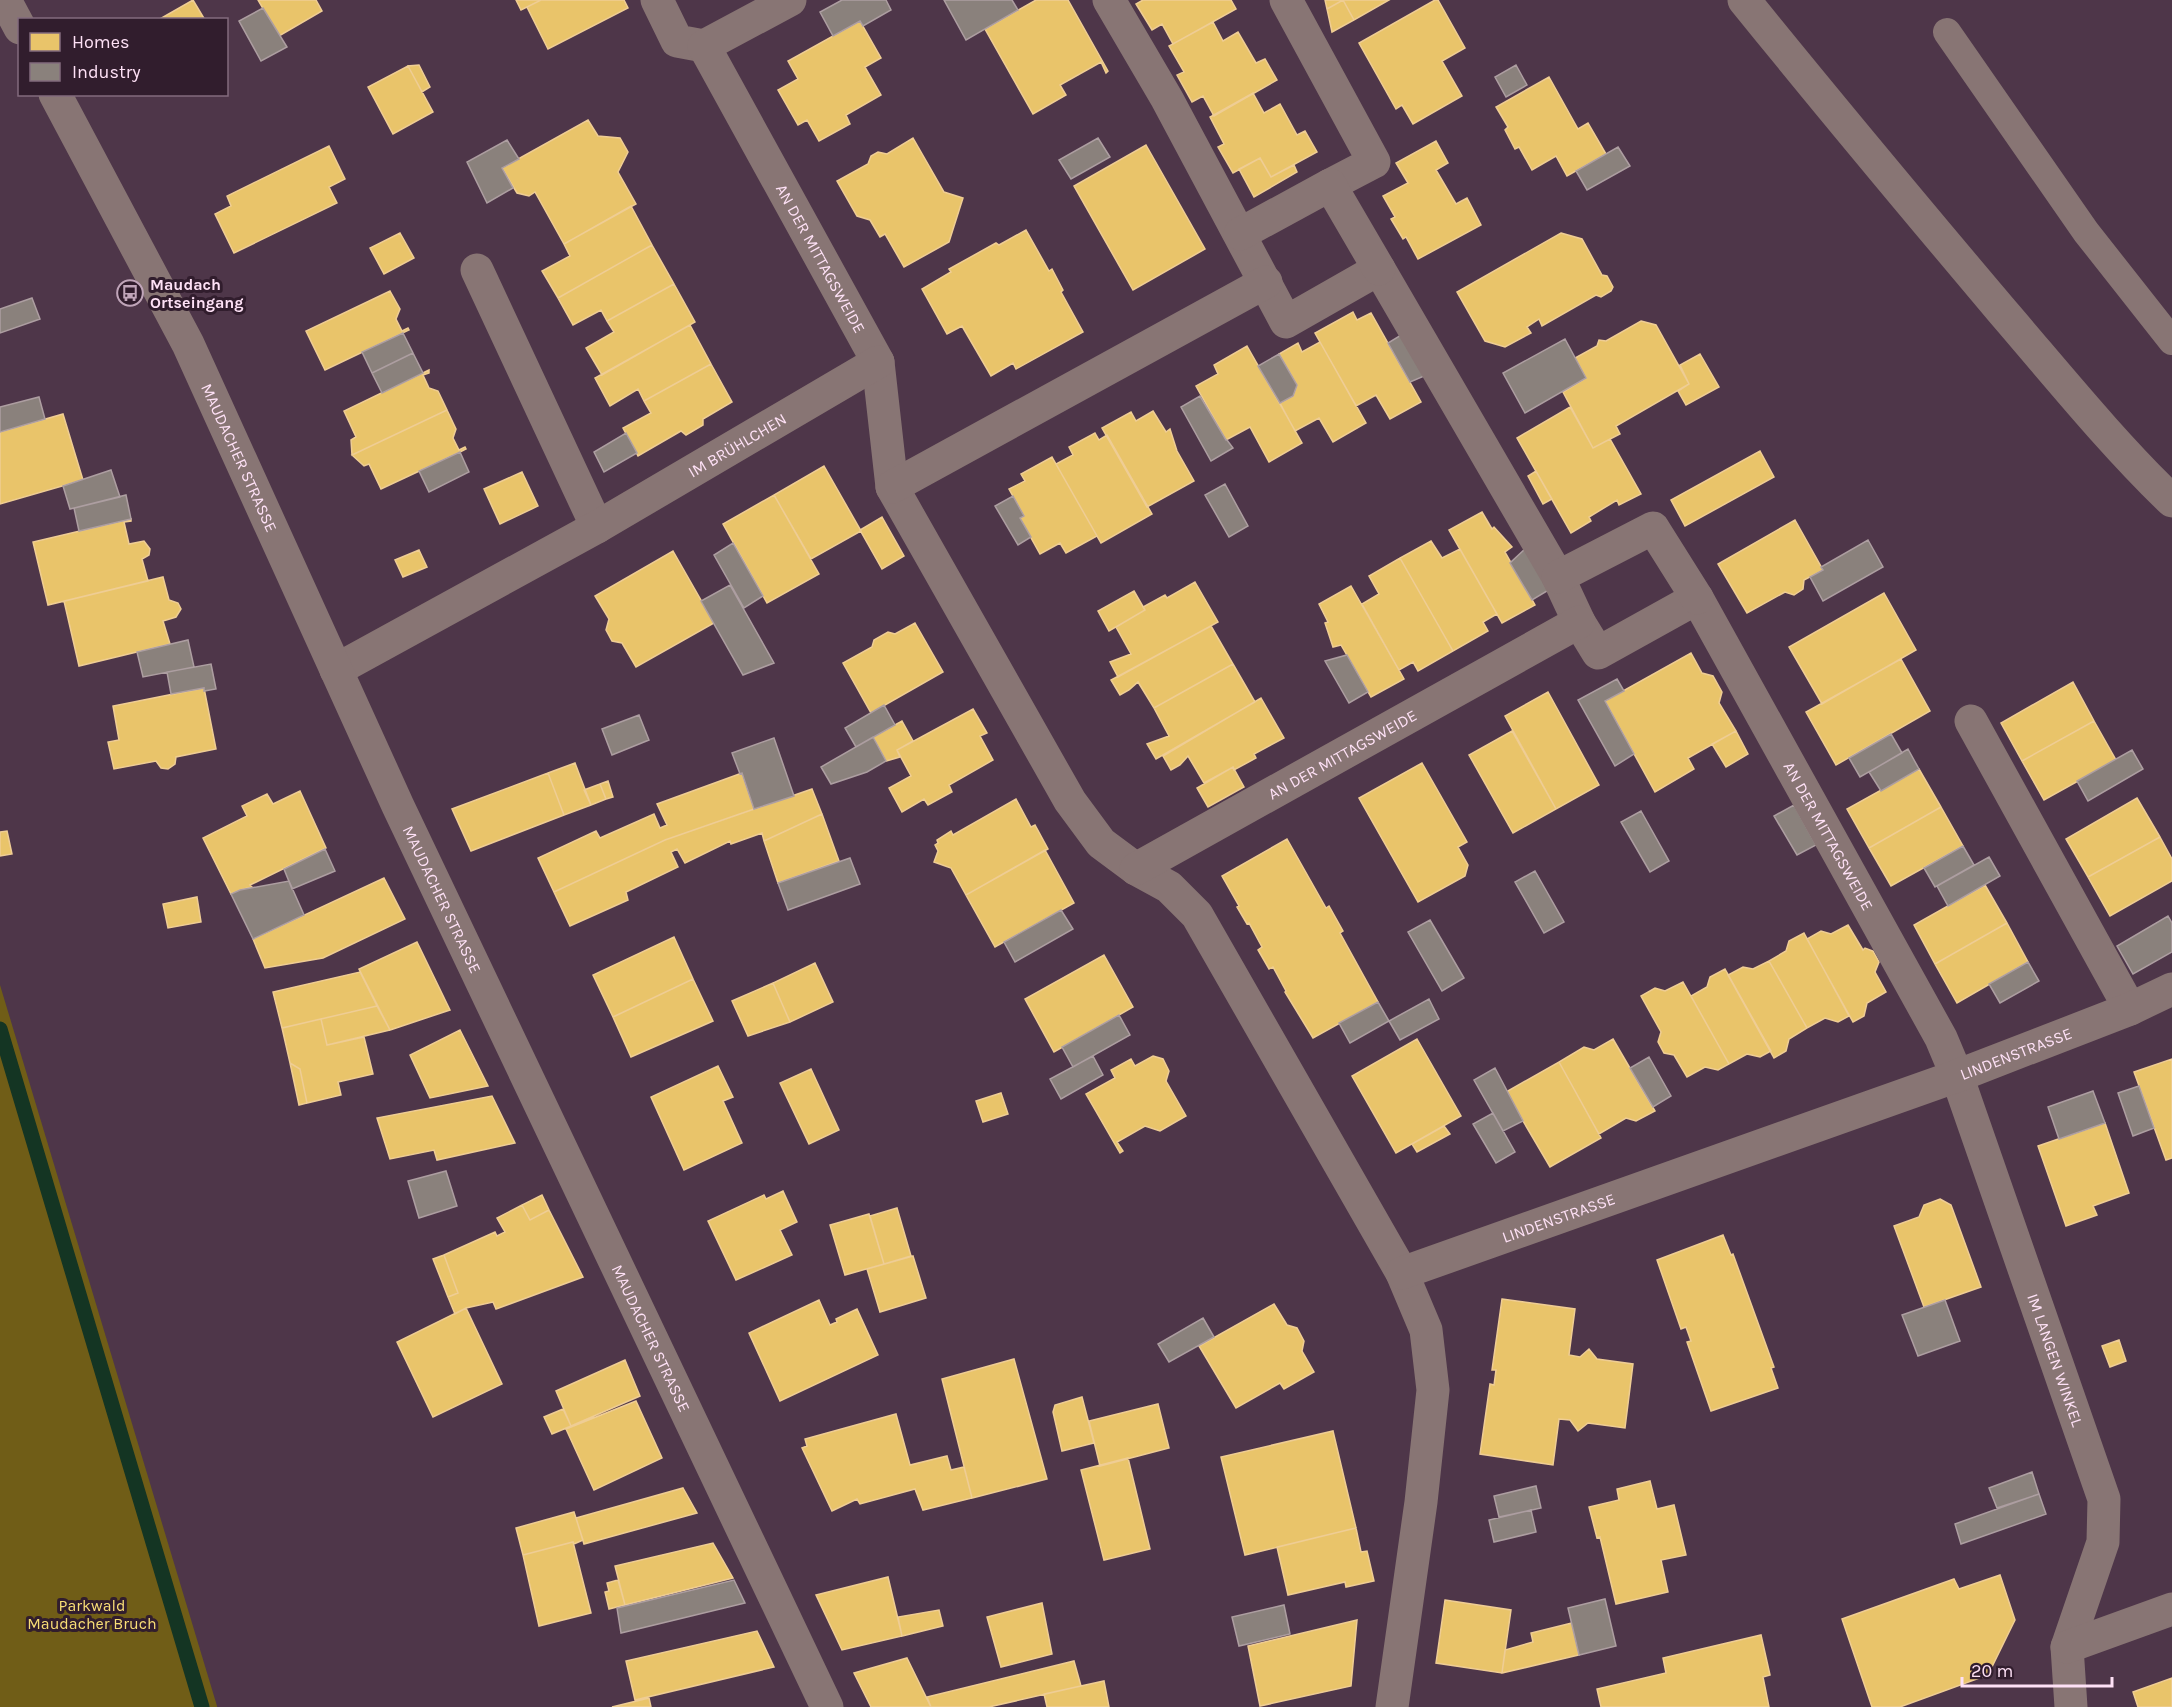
<svg xmlns="http://www.w3.org/2000/svg" width="2172" height="1707" viewBox="0 0 2172 1707" font-family="Karla,sans-serif">
<rect width="100%" height="100%" fill="#4e3649"/>
<path fill="#705d17" d="M0,985L217,1706V1707H0Z"/>
<path fill="#e9c46a" stroke="#efcd94" stroke-width="1.5" d="M193,0L205,20H158Z
M258,0H316L322,11L279,36Z
M516,0H541L521,10Z
M541,0H624L628,8L548,49L527,7Z
M1036,0H1068L1108,71L1106,73L1101,62L1060,85L1066,95L1033,114L985,29Z
M1231,0L1236,9L1173,44L1162,24L1152,30L1136,4L1143,0Z
M1325,0H1389L1354,20L1343,0L1327,9Z
M1343,0L1354,20L1332,32L1327,9Z
M1435,0H1438L1465,48L1442,61L1462,96L1413,124L1402,105L1396,109L1359,43Z
M860,21L881,58L865,67L881,95L846,115L850,124L819,141L807,120L798,125L778,90L798,79L788,61Z
M1213,22L1223,41L1238,32L1256,63L1265,59L1277,80L1214,116L1203,96L1192,102L1177,75L1184,72L1169,46Z
M419,65L430,87L422,92L408,66Z
M408,66L433,112L393,134L368,87Z
M1549,77L1578,129L1588,123L1606,154L1567,176L1556,156L1532,170L1519,147L1515,149L1505,130L1508,127L1496,107Z
M1253,93L1264,113L1280,104L1297,135L1305,131L1317,152L1271,177L1260,158L1233,173L1218,147L1224,144L1210,117Z
M588,120L598,136L620,138L628,152L618,172L636,204L564,244L535,192L529,196L517,193L502,168Z
M913,138L944,192L963,198L949,242L904,267L885,234L880,237L870,220L857,216L837,181L868,164L871,156L878,152L887,154Z
M1436,141L1448,163L1436,170L1456,204L1467,198L1481,225L1418,259L1406,237L1403,239L1391,219L1395,217L1383,196L1408,183L1396,163Z
M1146,145L1205,249L1133,290L1074,186Z
M329,146L345,179L329,187L337,203L234,253L215,214L231,206L227,196Z
M1260,158L1271,177L1294,165L1297,172L1254,197L1239,169Z
M631,206L652,245L558,298L542,271L570,256L564,244Z
M1026,230L1049,271L1052,269L1063,290L1061,292L1083,332L1016,369L1013,363L991,376L962,326L947,334L922,289L951,272L949,269L996,243L999,245Z
M400,233L414,258L384,274L370,248Z
M1561,233L1582,239L1602,275L1607,276L1613,287L1611,291L1601,297L1596,295L1542,326L1539,319L1527,327L1531,333L1505,347L1485,341L1457,292Z
M652,245L674,284L607,321L601,310L573,325L558,298Z
M674,284L695,322L602,375L586,348L614,332L607,321Z
M390,291L400,309L396,319L402,331L408,328L409,330L325,370L306,331Z
M1353,312L1357,320L1371,313L1421,402L1390,419L1376,395L1356,406L1315,333Z
M1641,321L1656,325L1689,384L1616,426L1620,434L1593,448L1563,392L1586,378L1575,358L1597,346L1599,340L1606,341Z
M690,325L711,364L644,401L638,389L610,406L595,378Z
M1320,342L1366,423L1333,442L1319,418L1295,431L1280,403L1293,396L1297,385L1279,354L1298,343L1302,352Z
M1247,346L1302,443L1269,462L1250,427L1226,440L1196,386L1218,374L1214,365Z
M1700,354L1719,387L1686,405L1678,391L1689,384L1680,365Z
M711,364L732,402L703,419V425L686,435L681,431L638,456L623,428L651,413L644,401Z
M429,370V373L423,375L429,388L438,391L447,410L352,455L351,440L356,437L344,411Z
M1570,407L1593,448L1610,439L1641,494L1619,505L1617,500L1589,517L1591,521L1571,533L1517,438Z
M447,410L456,429L453,438L459,450L465,447L466,449L460,452L381,489L369,464L364,466L352,455Z
M1153,411L1166,432L1170,429L1177,451L1194,481L1147,507L1102,428L1131,412L1136,421Z
M63,414L83,480L0,504V432Z
M1095,433L1099,440L1107,435L1152,514L1101,543L1056,464L1073,455L1069,447Z
M1760,451L1774,477L1685,526L1671,500Z
M1052,457L1097,536L1066,553L1060,543L1040,554L1020,518L1024,516L1009,489L1025,481L1021,474Z
M824,466L861,531L811,559L774,495Z
M1536,471L1552,499L1543,504L1528,476Z
M522,472L538,506L500,524L484,489Z
M774,495L819,574L767,603L723,524Z
M1482,512L1492,529L1494,527L1512,547L1505,552L1535,605L1502,623L1449,530Z
M882,517L904,556L882,569L860,530Z
M131,519V521L124,522L129,544L144,541L150,549L149,555L142,559L148,581L48,605L33,542Z
M1795,520L1823,570L1804,580L1803,589L1794,595L1785,592L1747,613L1718,564Z
M1431,541L1442,558L1460,549L1497,614L1483,622L1488,631L1453,651L1400,558Z
M419,550L427,567L403,577L395,560Z
M673,551L714,623L636,667L622,643L612,641L606,630L609,619L595,596Z
M1400,558L1453,651L1418,671L1413,662L1399,670L1362,604L1379,594L1369,576Z
M163,577L169,600L178,603L181,609L176,617L163,621L170,644L79,666L64,601Z
M1195,582L1218,622L1118,677L1110,662L1131,654L1116,627L1145,610L1143,607L1165,595L1167,598Z
M1351,586L1404,679L1371,697L1341,645L1333,647L1325,623L1328,622L1319,604Z
M1134,591L1145,610L1109,631L1098,611Z
M1884,593L1916,650L1822,704L1789,647Z
M915,623L943,672L871,713L843,663L872,647L874,640L888,632L895,634Z
M1211,626L1233,664L1154,708L1138,682L1129,690L1120,695L1111,680Z
M1691,653L1702,673L1713,676L1722,692L1719,703L1736,731L1688,758L1694,769L1655,792L1605,701Z
M1901,659L1930,711L1836,765L1806,712Z
M1233,664L1255,702L1156,759L1147,744L1169,736L1154,708Z
M2073,682L2094,721L2022,761L2001,723Z
M204,688L216,749L176,757L175,764L168,769L161,768L156,761L114,769L108,742L119,740L113,706Z
M1548,692L1599,785L1556,809L1505,716Z
M1261,698L1284,738L1254,754L1256,758L1234,770L1233,767L1204,783L1188,756L1180,765L1171,770L1163,756Z
M973,709L987,733L980,736L993,760L949,785L952,792L928,805L924,799L902,812L889,788L911,776L897,750Z
M902,721L913,741L897,750L900,757L886,761L873,737Z
M2094,721L2116,760L2044,800L2022,761Z
M1512,731L1556,809L1513,833L1469,755Z
M1736,731L1748,754L1726,767L1712,744Z
M575,763L591,805L564,815L548,773Z
M1422,763L1467,842L1458,847L1468,865L1465,876L1418,902L1359,798Z
M1233,767L1244,787L1208,807L1197,788Z
M1919,769L1941,807L1869,848L1847,809Z
M548,773L564,815L471,851L452,809Z
M742,773L754,809L665,840L554,892L538,858L596,831L600,838L654,814L660,828L667,825L657,804Z
M608,781L613,797L606,799L600,784Z
M600,784L606,799L591,805L584,790Z
M812,789L822,814L764,841L762,833L731,844L730,841L685,863L677,849L671,852L678,867L626,892L628,900L570,926L554,892L665,840Z
M300,791L326,848L250,885L252,887L240,890L231,894L203,838L247,816L242,806L267,794L273,804Z
M2137,798L2160,837L2088,877L2066,839Z
M1016,799L1031,827L1035,825L1048,849L966,895L951,868L934,862L938,851L935,845L938,843L937,840L951,831L953,835Z
M1941,807L1963,846L1891,886L1869,848Z
M822,814L839,861L778,883L764,841Z
M7,831L12,854L0,856V832Z
M2160,837L2172,859V881L2110,916L2088,877Z
M1287,839L1326,908L1329,906L1343,931L1340,933L1378,1002L1313,1038L1285,992L1286,991L1273,967L1269,969L1258,950L1262,947L1249,923L1247,924L1237,907L1239,906L1222,876Z
M1045,850L1074,903L995,947L966,895Z
M384,878L405,919L323,958L265,968L253,939Z
M1985,885L2007,923L1935,964L1914,925Z
M197,897L201,922L168,928L163,904Z
M2007,923L2028,962L1957,1003L1935,964Z
M1848,925L1863,950L1865,948L1873,951L1879,962L1875,972L1886,992L1867,1003L1864,1016L1853,1022L1807,939L1821,931L1831,934Z
M1804,933L1849,1016L1838,1022L1825,1018L1807,1028L1769,961L1786,951L1789,941Z
M674,937L693,979L613,1017L593,975Z
M417,942L450,1010L390,1030L359,969Z
M1104,955L1133,1007L1054,1052L1025,999Z
M1769,961L1807,1028L1789,1039L1786,1051L1774,1058L1728,975L1743,967L1753,969Z
M815,963L833,1002L790,1022L773,983Z
M1725,969L1771,1051L1760,1057L1747,1054L1729,1064L1691,996L1707,987L1710,977Z
M360,972L377,1006L282,1028L273,992Z
M693,979L713,1021L631,1057L613,1017Z
M1683,982L1729,1064L1718,1070L1705,1067L1687,1077L1674,1055L1664,1053L1658,1042L1661,1032L1641,996L1655,988L1665,991Z
M773,983L790,1022L748,1036L732,1001Z
M377,1006L390,1030L327,1045L321,1019Z
M321,1019L327,1045L364,1037L373,1074L338,1082L341,1095L307,1103L300,1069L290,1063L282,1028Z
M460,1030L488,1086L430,1098L410,1055Z
M1417,1039L1461,1116L1396,1153L1352,1076Z
M1613,1039L1655,1111L1636,1121L1626,1118L1599,1134L1559,1062L1584,1047L1594,1050Z
M1153,1056L1163,1059L1169,1071L1166,1081L1186,1116L1160,1131L1145,1126L1117,1142L1123,1151L1120,1153L1086,1094L1115,1078L1111,1070L1131,1059L1135,1066Z
M2172,1059V1158L2166,1160L2134,1072Z
M1559,1062L1601,1138L1550,1167L1506,1092Z
M290,1063L300,1069L307,1103L299,1105Z
M718,1066L733,1097L723,1101L742,1143L684,1170L651,1097Z
M811,1069L839,1130L809,1144L780,1083Z
M1001,1093L1008,1114L983,1122L976,1101Z
M492,1096L515,1143L437,1160L434,1150L390,1159L377,1118Z
M2105,1123L2129,1193L2093,1206L2097,1215L2066,1226L2038,1146Z
M1444,1126L1450,1134L1417,1152L1412,1144Z
M783,1191L797,1222L780,1230L792,1255L736,1280L708,1221L764,1195L766,1199Z
M542,1195L549,1210L530,1220L522,1205Z
M1940,1199L1951,1205L1981,1287L1924,1307L1894,1226L1919,1217L1924,1205Z
M522,1205L530,1220L549,1210L583,1277L496,1309L493,1302L466,1308L455,1314L448,1297L458,1293L444,1255L495,1232L497,1236L505,1232L497,1218Z
M897,1208L911,1256L884,1264L870,1216Z
M869,1214L884,1264L845,1275L830,1225Z
M1723,1235L1731,1255L1733,1254L1774,1367L1771,1368L1778,1388L1711,1411L1687,1342L1691,1341L1686,1327L1681,1329L1657,1260Z
M444,1255L458,1293L448,1297L433,1259Z
M913,1256L926,1298L880,1312L867,1269Z
M1502,1299L1575,1309L1569,1355L1580,1357L1589,1349L1597,1359L1633,1364L1625,1428L1588,1423L1578,1431L1570,1420L1559,1419L1553,1465L1480,1454L1490,1384L1494,1385L1496,1370H1492Z
M819,1300L830,1325L837,1322L836,1319L857,1309L878,1355L780,1401L749,1333Z
M1274,1304L1287,1325L1297,1328L1304,1341L1302,1351L1314,1372L1284,1389L1280,1383L1236,1408L1199,1346Z
M466,1308L502,1384L433,1417L397,1342Z
M2119,1340L2126,1361L2110,1367L2102,1346Z
M1014,1359L1047,1479L972,1498L942,1379Z
M625,1360L640,1396L571,1426L556,1391Z
M1082,1397L1094,1443L1062,1451L1053,1412L1055,1405Z
M636,1401L662,1458L594,1490L566,1429Z
M1158,1404L1169,1448L1100,1466L1089,1421Z
M563,1409L571,1426L552,1434L544,1417Z
M896,1414L910,1465L947,1456L951,1470L964,1467L972,1498L923,1510L915,1489L860,1504L857,1499L832,1511L802,1448L807,1446L805,1439Z
M1333,1431L1356,1528L1245,1555L1221,1457Z
M1128,1458L1150,1549L1104,1560L1081,1470Z
M1650,1481L1657,1509L1674,1505L1686,1555L1661,1560L1668,1592L1616,1604L1600,1537L1597,1538L1589,1507L1619,1500L1617,1489Z
M683,1488L697,1513L584,1544L576,1518Z
M574,1512L583,1540L574,1544L573,1542L523,1555L516,1528Z
M1356,1528L1361,1552L1367,1551L1374,1581L1346,1587L1345,1582L1288,1595L1277,1547Z
M573,1542L591,1613L539,1626L523,1555Z
M713,1543L733,1578L625,1605L615,1566Z
M2000,1575L2015,1620L1988,1675L1900,1707H1872L1842,1619L1954,1579L1959,1589Z
M888,1577L902,1636L842,1650L816,1595Z
M618,1580L625,1605L609,1609L605,1592L609,1591L607,1583Z
M1445,1600L1511,1610L1502,1673L1436,1663Z
M1042,1603L1052,1654L1001,1667L987,1617Z
M939,1610L943,1626L902,1636L898,1617Z
M1357,1620L1351,1686L1260,1706L1248,1646Z
M1572,1623L1579,1655L1502,1673L1505,1650L1533,1642L1531,1633Z
M757,1631L774,1667L635,1700L626,1661Z
M1761,1635L1770,1675L1763,1677L1769,1707H1601L1597,1689L1666,1673L1663,1658Z
M907,1658L931,1707H871L854,1673Z
M1074,1661L1081,1686L989,1707H931L927,1697Z
M2172,1678V1707H2138L2133,1692Z
M1104,1681L1109,1707H1047L1044,1694Z
M649,1698L651,1707H612Z"/>
<path fill="#8a817c" stroke="#ad9ea1" stroke-width="1.5" d="M842,0H886L891,10L863,26L860,21L833,36L820,12Z
M944,0H1012L1018,10L966,40Z
M263,8L287,47L261,61L239,21Z
M1516,65L1527,85L1506,97L1495,77Z
M1098,138L1110,157L1071,179L1059,160Z
M507,140L519,159L502,168L513,188L487,203L467,162Z
M1618,147L1630,166L1587,190L1576,171Z
M32,298L40,319L0,333V309Z
M1406,332L1429,374L1410,382L1388,343Z
M403,333L413,353L372,373L362,352Z
M1565,339L1586,378L1525,413L1503,373Z
M413,353L423,373L382,393L372,373Z
M1279,354L1297,385L1293,396L1280,403L1258,366Z
M1200,396L1226,440H1227L1233,448L1211,461L1181,407Z
M39,397L45,419L0,432V407Z
M626,433L637,453L604,472L594,452Z
M460,452L469,472L429,492L419,471Z
M111,470L120,497L70,509L63,486Z
M1225,484L1248,526L1229,537L1205,495Z
M126,495L131,519L79,531L74,508Z
M1013,496L1024,516L1020,518L1031,537L1018,545L995,506Z
M1868,540L1883,567L1823,601L1810,577L1823,570L1821,567Z
M733,543L763,596L744,608L714,555Z
M1527,547L1552,588L1532,600L1510,563Z
M730,585L774,663L743,675L701,601Z
M188,640L194,667L143,677L137,652Z
M1347,655L1368,692L1349,703L1325,661Z
M211,664L216,689L204,691V688L171,694L167,672Z
M1617,679L1624,691L1605,701L1634,754L1615,766L1578,700Z
M884,705L895,725L856,747L845,728Z
M639,715L649,740L612,755L602,729Z
M1891,734L1902,753L1860,777L1849,758Z
M873,737L886,761L867,772L831,784L821,767Z
M774,738L794,796L754,809L742,773L740,774L732,753Z
M1908,749L1919,769L1881,791L1869,772Z
M2132,750L2143,769L2088,801L2077,781Z
M1794,805L1816,845L1797,855L1774,816Z
M1641,811L1669,861L1650,872L1621,822Z
M1963,846L1974,865L1935,887L1924,868Z
M325,849L335,871L292,889L284,869Z
M1989,857L2000,876L1948,906L1937,886Z
M850,858L860,884L788,910L778,883Z
M1535,871L1564,922L1544,933L1515,882Z
M289,881L304,915L253,939L231,894L240,890Z
M1061,910L1073,929L1015,962L1004,942Z
M2168,916L2172,923V952L2133,974L2117,946Z
M1430,920L1464,978L1442,991L1408,932Z
M2028,962L2039,981L2000,1003L1989,984Z
M1429,999L1439,1019L1400,1040L1389,1021Z
M1378,1002L1389,1021L1350,1043L1339,1023Z
M1119,1015L1130,1035L1073,1067L1062,1047Z
M1093,1056L1103,1075L1061,1099L1050,1079Z
M1649,1057L1671,1096L1653,1107L1630,1068Z
M1495,1068L1523,1121L1503,1131L1474,1080Z
M2139,1086L2154,1128L2133,1136L2118,1093Z
M2093,1091L2105,1123L2059,1139L2048,1107Z
M1493,1113L1515,1152L1496,1163L1473,1124Z
M446,1171L457,1206L419,1218L408,1181Z
M1945,1300L1960,1341L1918,1356L1902,1315Z
M1203,1318L1214,1337L1169,1362L1158,1344Z
M2032,1472L2039,1494L1997,1508L1989,1488Z
M1536,1486L1541,1508L1499,1517L1494,1496Z
M2039,1494L2046,1514L1961,1544L1955,1524Z
M1531,1510L1536,1532L1494,1542L1489,1520Z
M734,1580L745,1603L621,1633L617,1608Z
M1605,1599L1616,1646L1579,1655L1568,1608Z
M1284,1605L1290,1634L1239,1646L1232,1617Z"/>
<g fill="none" stroke-linecap="round" stroke-linejoin="round">
<path stroke="#143523" stroke-width="15" d="M0,1029L202,1707"/>
<path stroke="#887574" stroke-width="28" d="M1947,32L2086,232L2172,341"/>
<g stroke="#887574" stroke-width="33">
<path d="M657,0L677,41L704,46"/>
<path id="s1" d="M790,0L704,46L878,362L892,487L1070,801L1101,843L1136,869L1169,887L1197,915L1402,1273L1426,1330L1433,1390L1421,1502L1392,1707"/>
<path id="s2" d="M1109,0L1167,99L1286,322L1379,269L1558,577L1579,622L1598,653L1697,598L1941,1038L1957,1076L2104,1499L2103,1542L2067,1647L2071,1707"/>
<path d="M1286,0L1374,162L1330,185"/>
<path d="M1240,234L1330,185L1379,269"/>
<path d="M477,270L597,527"/>
<path d="M892,487L1266,282"/>
<path d="M1558,577L1653,528L1697,598"/>
<path id="s3" d="M336,670L597,527L878,362"/>
<path d="M1971,721L2130,1009"/>
<path id="s4" d="M1136,869L1579,622"/>
<path id="s5" d="M1402,1273L1957,1076L2130,1009L2172,989"/>
<path d="M2067,1647L2172,1609"/>
</g>
<g stroke="#887574" stroke-width="33">
<path d="M5,0L20,28"/>
<path d="M1744,0C1829,105 1915,208 2002,311C2058,376 2111,442 2172,501"/>
<path id="s6" d="M55,94L188,344L398,806L827,1707"/>
</g>
</g>
<defs>
<g id="bus-ring" transform="scale(1.35)"><circle r="9.5" fill="#311d2d" stroke="#c0a5b9" stroke-width="1.5"/><path d="M-5-6H5V4H4V6H2V4H-2V6H-4V4H-5ZM-3.5-4V0h7V-4ZM-3.5 1.2v1.5H-2V1.2ZM2 1.2v1.5H3.5V1.2Z" fill="#c0a5b9"/></g>
</defs>
<g fill-rule="evenodd">
<use href="#bus-ring" x="130" y="293"/>
</g>
<g text-anchor="middle" stroke-width="6" stroke-linejoin="round" paint-order="stroke">
<g font-size="16" fill="#fee1f6" stroke="#311d2d">
<text dy="6" stroke="none"><textPath href="#s1" startOffset="340">AN DER MITTAGSWEIDE</textPath></text>
<text dy="6" stroke="none"><textPath href="#s3" startOffset="460">IM BRÜHLCHEN</textPath></text>
<text dy="6" stroke="none"><textPath href="#s6" startOffset="408">MAUDACHER STRASSE</textPath></text>
<text dy="6" stroke="none"><textPath href="#s4" startOffset="236">AN DER MITTAGSWEIDE</textPath></text>
<text dy="6" stroke="none"><textPath href="#s2" startOffset="1302">AN DER MITTAGSWEIDE</textPath></text>
<text dy="6" stroke="none"><textPath href="#s6" startOffset="894">MAUDACHER STRASSE</textPath></text>
<text dy="6" stroke="none"><textPath href="#s5" startOffset="652">LINDENSTRASSE</textPath></text>
<text dy="6" stroke="none"><textPath href="#s5" startOffset="166">LINDENSTRASSE</textPath></text>
<text dy="6" stroke="none"><textPath href="#s6" startOffset="1380">MAUDACHER STRASSE</textPath></text>
<text dy="6" stroke="none"><textPath href="#s2" startOffset="1875">IM LANGEN WINKEL</textPath></text>
</g>
<g font-size="16" font-weight="bold" fill="#fee1f6" stroke="#311d2d" text-anchor="start">
<text x="150" y="290">Maudach<tspan x="150" dy="18">Ortseingang</tspan></text>
</g>
<g font-size="16" fill="#f9de76" stroke="#311d2d">
<text x="92" y="1611">Parkwald<tspan x="92" dy="18">Maudacher Bruch</tspan></text>
</g>
</g>
<rect x="18" y="18" width="210" height="78" fill="#311d2d" stroke="#836b7d" stroke-width="1.5"/>
<rect x="30" y="33" width="30" height="18" fill="#e9c46a" stroke="#836b7d" stroke-width="1.5"/>
<text x="72" y="48" font-size="18" fill="#fee1f6">Homes</text>
<rect x="30" y="63" width="30" height="18" fill="#8a817c" stroke="#836b7d" stroke-width="1.5"/>
<text x="72" y="78" font-size="18" fill="#fee1f6">Industry</text>
<path d="M1962 1677v9h150v-9" fill="none" stroke="#fee1f6" stroke-width="3"/>
<text x="1971" y="1677" font-size="18" fill="#fee1f6" stroke="#311d2d" stroke-width="4.5" paint-order="stroke">20 m</text>
</svg>
